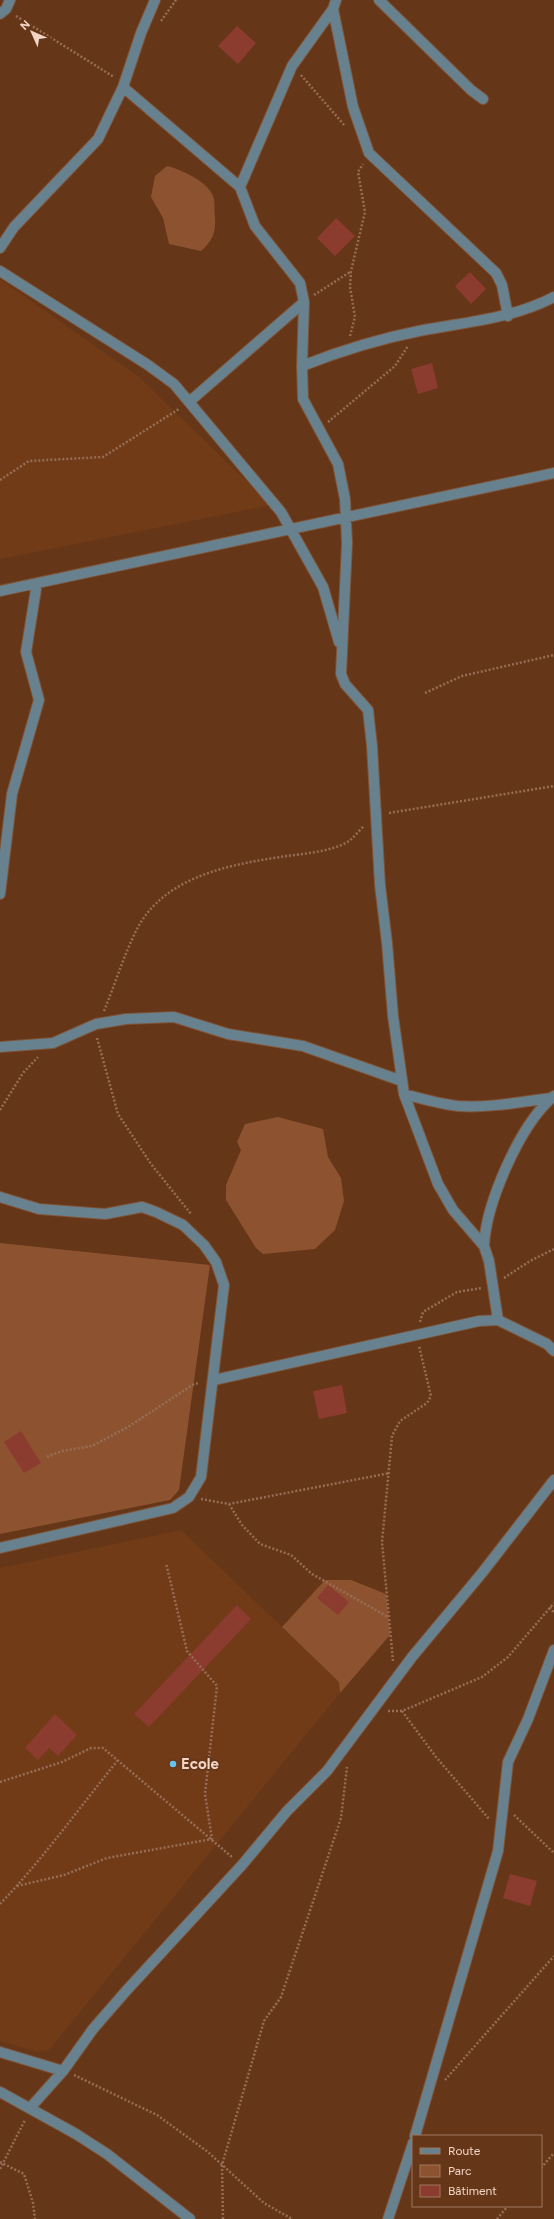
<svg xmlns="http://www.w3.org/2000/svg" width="554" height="2219" viewBox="0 0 554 2219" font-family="Figtree,sans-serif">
<rect width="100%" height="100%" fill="#653618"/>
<path fill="#713b18" d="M0,279L139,377L271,505L0,559Z
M181,1530L339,1682L340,1693L49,2050L38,2052L0,2041V1568Z"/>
<path fill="#8d5330" d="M167,166C182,170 210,182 214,199C215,205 214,212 215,218C216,233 212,241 201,251L169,244L163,218L151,197L155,176Z
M278,1117L323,1129L328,1157L341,1178L344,1201L335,1230L315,1249L263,1254L256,1248L226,1200V1185L241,1150L237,1142L245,1124Z
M0,1243L210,1265L179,1490L170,1500L0,1534Z
M325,1580H351L386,1594L390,1635L340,1693L339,1682L282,1627Z"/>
<path fill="#8c3b2f" d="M237,26L256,43L238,64L218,46Z
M336,218L355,236L335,256L317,238Z
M470,272L486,289L471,304L455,286Z
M432,363L438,388L418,394L411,369Z
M342,1385L347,1413L319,1419L313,1391Z
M21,1431L41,1463L24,1473L4,1442Z
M328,1585L349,1602L338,1615L317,1598Z
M237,1605L251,1619L149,1727L134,1714Z
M55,1714L77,1735L58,1756L49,1748L38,1760L25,1748Z
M510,1874L537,1881L530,1906L503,1898Z"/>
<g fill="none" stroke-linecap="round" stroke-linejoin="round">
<g stroke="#7f5337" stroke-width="12">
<path id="minor" d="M379,0L471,90L483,99
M333,9L353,107L369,153L496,273L502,285L508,316
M0,14L6,9L10,0
M123,87L240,187L255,226L300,283L304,302L302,366
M240,187L292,66L333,9L336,0
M0,248L14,227L98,139L123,87L141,33L155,0
M0,271L148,365L174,384L281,512L323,587L339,642
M189,402L304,302
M0,591L554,473
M0,894L12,794L39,700L26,652L37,583
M0,1047L53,1043L96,1024L126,1019L174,1017L228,1034L303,1046L402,1081
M404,1094C422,1099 440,1104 458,1106C489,1108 521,1102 551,1098
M0,1197L39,1209L105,1214L142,1207L156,1212L183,1225L204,1245L216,1262L224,1285L201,1477L189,1497L173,1508L0,1548
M484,1246C486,1203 520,1124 554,1096
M498,1320L489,1261L484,1246L453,1210L438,1184L404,1094L393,1016L387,943L380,885L372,746L368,710L345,684L341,674L347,543L345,499L338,464L303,399L302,366C340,351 378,339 419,331C465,322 512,319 554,297
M214,1380L479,1321L498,1320L547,1344L554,1351
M0,2052L63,2071
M0,2092L76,2134L107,2154L190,2219
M30,2108L63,2071L93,2029L126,1991L242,1865L287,1811L327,1771L412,1657L482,1573L554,1480
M415,2136L498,1851L508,1762L528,1719L554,1650
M388,2219L413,2143"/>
</g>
<path stroke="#976e55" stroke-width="2.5" stroke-dasharray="2 2" stroke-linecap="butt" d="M16,16L114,77
M161,21L176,0
M301,75L345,126
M314,295L350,272
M350,336L355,317L350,287L351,271L365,212L358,172L363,164
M328,422L395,366L408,346
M0,480L29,461L103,457L179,409
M425,693L462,676L554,655
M389,813L554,786
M104,1011C115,984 124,955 137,929C165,875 233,864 287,856C307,853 331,852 349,841C354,837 359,831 364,826
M97,1038L118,1114L151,1164L191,1214
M0,1110L23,1073L38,1057
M504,1278L530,1261L554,1249
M420,1322L423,1312L457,1292L482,1288
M47,1457L62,1451L92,1446L128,1427L194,1384L199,1383
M201,1499L229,1504L390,1473
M229,1504L242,1525L260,1544L291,1555L312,1574L388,1617
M550,1607L554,1613
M393,1661L382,1542L392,1436L400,1421L427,1403L431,1396L419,1346
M388,1711H402L482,1677L508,1657L554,1603
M402,1711L436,1757L489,1819
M0,1782L62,1762L91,1748H103L232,1857
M514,1815L554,1853
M17,1886L64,1875L107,1858L212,1839L205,1794L217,1686L187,1651L166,1563
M0,1904C43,1859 79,1808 118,1760
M74,2075L157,2115L208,2152L264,2203L292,2219
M445,2080L554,1956
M0,2162L24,2174L33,2203L35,2219
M541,2168L554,2153
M0,2169L25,2120
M223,2219L222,2165L264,2021L281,1997L341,1818L347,1767
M497,2219L508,2206"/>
<use href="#minor" stroke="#68818e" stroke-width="10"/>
</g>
<circle fill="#67c4ef" stroke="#653618" stroke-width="1.5" cx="173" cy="1764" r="4"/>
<g text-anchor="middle" stroke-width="3.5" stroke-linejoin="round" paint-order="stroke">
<g font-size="15" font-weight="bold" fill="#f3d5c5" stroke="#653618" text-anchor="start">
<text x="181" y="1769">Ecole</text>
</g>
</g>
<rect x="412" y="2135" width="130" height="72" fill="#653618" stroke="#9e765d"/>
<rect x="420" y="2148" width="20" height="6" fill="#68818e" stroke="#9e765d"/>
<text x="448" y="2155" font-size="12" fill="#f3d5c5">Route</text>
<rect x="420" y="2165" width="20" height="12" fill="#8d5330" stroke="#9e765d"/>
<text x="448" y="2175" font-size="12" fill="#f3d5c5">Parc</text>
<rect x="420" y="2185" width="20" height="12" fill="#8c3b2f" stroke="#9e765d"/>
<text x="448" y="2195" font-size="12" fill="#f3d5c5">Bâtiment</text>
<g transform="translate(32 32) rotate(315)" stroke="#653618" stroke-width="3" paint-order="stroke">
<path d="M0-3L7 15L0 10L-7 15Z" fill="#f3d5c5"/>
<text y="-6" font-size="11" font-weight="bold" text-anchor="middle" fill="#f3d5c5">N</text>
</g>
</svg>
